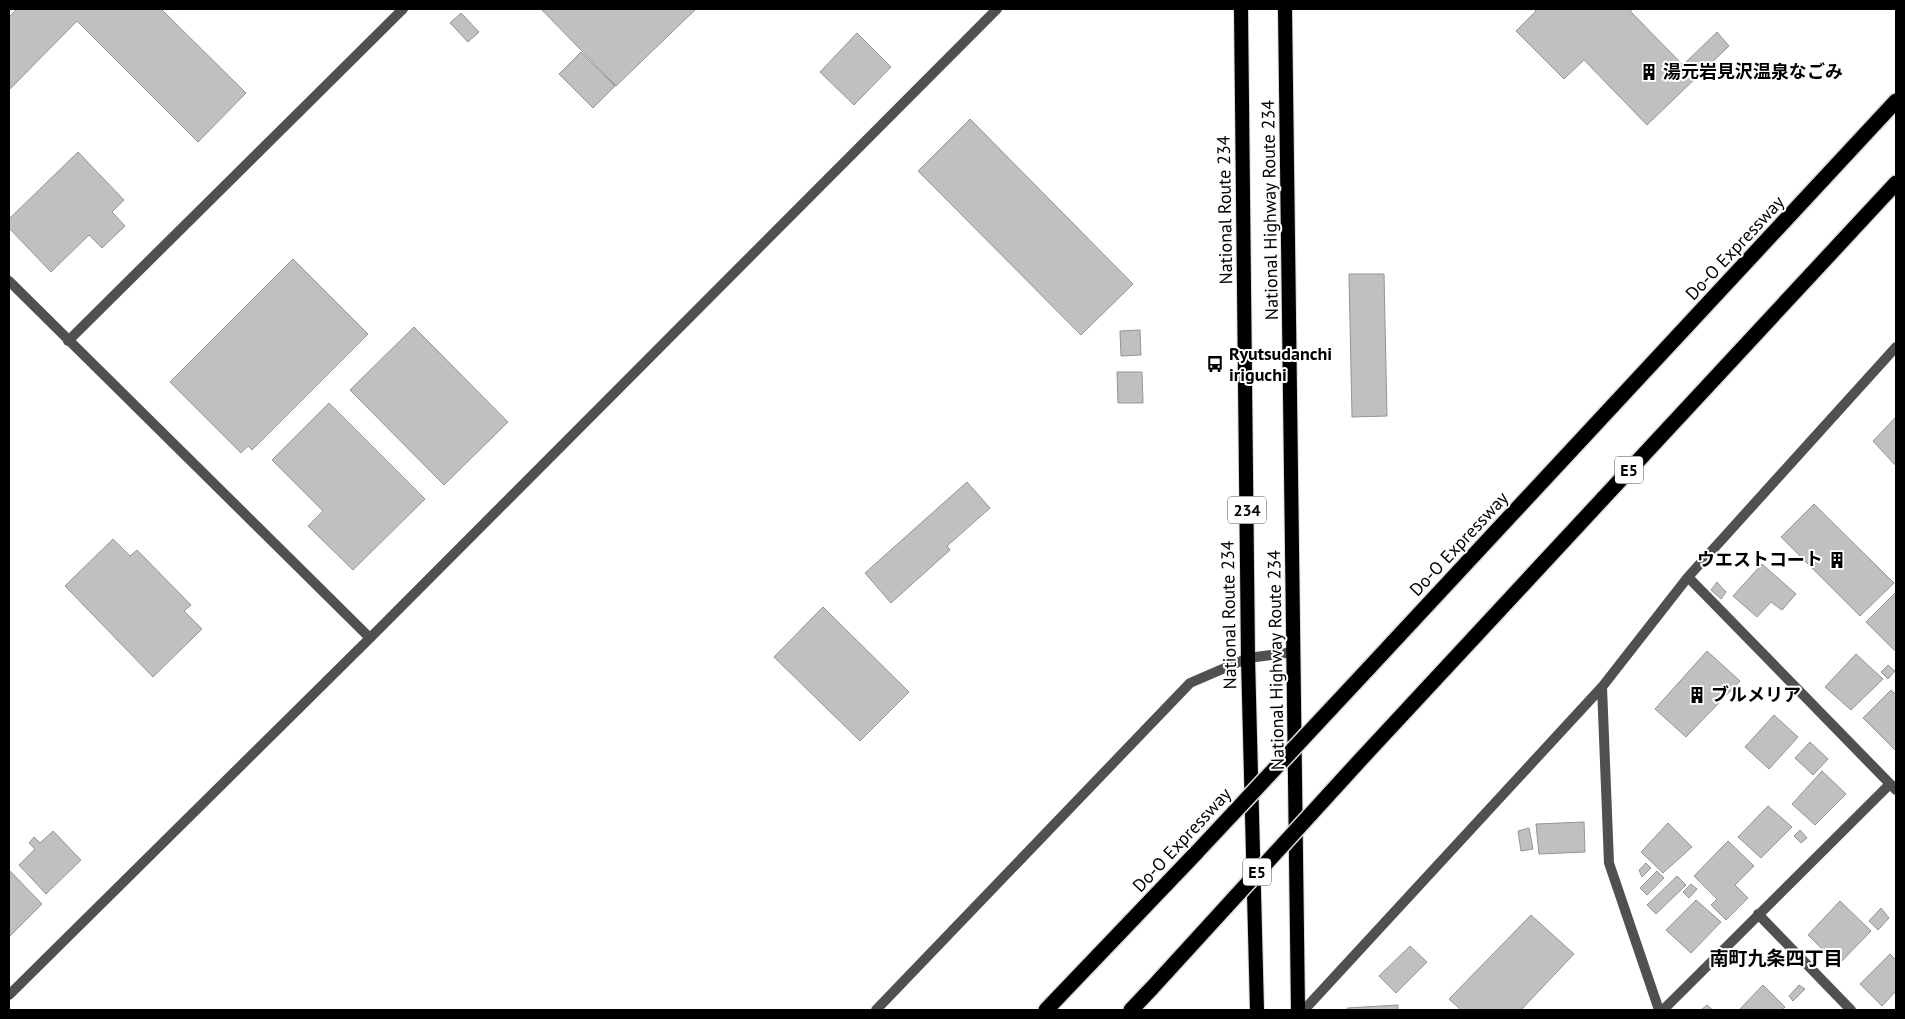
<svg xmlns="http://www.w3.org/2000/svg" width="1905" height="1019" viewBox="0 0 1905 1019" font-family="'PT Sans','Noto Sans JP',sans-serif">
<rect width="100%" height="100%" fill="#fff"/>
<path fill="#c0c0c0" stroke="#949494" d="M17,9H161L246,93L198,142L77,21L9,90V17Z
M541,9H696L616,86Z
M1534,9H1633L1630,11L1683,65L1717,32L1729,46L1647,125L1584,60L1564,79L1516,31L1536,11Z
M461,13L479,32L468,42L450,23Z
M857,33L891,67L854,105L820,72Z
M581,52L615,86L593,108L559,74Z
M970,119L1133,284L1081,335L918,171Z
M78,152L124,200L112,212L125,226L102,248L89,235L51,272L9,228V219Z
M293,259L368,334L252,450L248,446L241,453L170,382Z
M1349,274H1384L1387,416L1352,417Z
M414,327L508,422L444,485L350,390Z
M1140,330L1141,355L1121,356L1120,331Z
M1117,372H1142L1143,403H1118Z
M329,403L425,499L353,570L308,526L323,511L272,460Z
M1896,417V466L1873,441Z
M967,482L990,508L947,546L950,550L891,603L865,573Z
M1814,504L1894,583L1860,616L1781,537Z
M113,539L130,556L137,550L191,605L184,611L202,629L153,677L65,586Z
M1762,564L1796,594L1782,610L1771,602L1757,617L1733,596Z
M1717,582L1726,592L1721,599L1711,590Z
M1896,592V652L1866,622Z
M823,607L909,692L860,741L774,657Z
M1707,651L1740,681L1686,737L1655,709Z
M1856,654L1883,679L1851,710L1825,687Z
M1888,665L1895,671L1888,679L1881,672Z
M1891,690L1896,695V751L1863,718Z
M1774,715L1798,737L1769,769L1745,747Z
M1810,742L1828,759L1813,775L1795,758Z
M1822,771L1846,794L1815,825L1792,804Z
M1768,806L1792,827L1761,858L1738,837Z
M1584,822L1585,852L1539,854L1536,824Z
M1668,823L1692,847L1663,873L1641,852Z
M1529,828L1533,849L1521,851L1518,831Z
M1800,830L1807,838L1801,843L1794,836Z
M53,831L81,860L46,894L19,865L35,849L29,843L34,837L40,843Z
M1728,841L1754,866L1735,885L1748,898L1726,920L1711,905L1717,899L1694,876Z
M1646,863L1651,868L1642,877L1639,870Z
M10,871L42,904L9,937V872Z
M1657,871L1664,878L1647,895L1640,888Z
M1677,876L1686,885L1656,914L1647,905Z
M1691,884L1697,889L1689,898L1683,892Z
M1696,900L1721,922L1691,953L1666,930Z
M1840,901L1871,931L1838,965L1808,935Z
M1881,908L1889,918L1878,930L1869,921Z
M1531,915L1574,954L1521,1010H1461L1449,999Z
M1410,946L1427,962L1396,993L1379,976Z
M1890,954L1896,960V991L1882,1006L1860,984Z
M1763,985L1785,1007L1782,1010H1739Z
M1799,985L1805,989L1793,1001L1789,996Z
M1398,1005V1010H1347V1008Z
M1707,1005L1713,1010H1701Z"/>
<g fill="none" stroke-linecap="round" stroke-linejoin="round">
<g stroke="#dbdbdb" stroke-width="16">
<path id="trunk" d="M1241,9L1248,658L1257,1010
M1285,9L1298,1010"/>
</g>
<g stroke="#dbdbdb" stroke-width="18">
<path id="motorway" d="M1368,669L1896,101
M1363,757L1896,183
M1046,1010L1197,852
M1131,1010L1152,988"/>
</g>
<path stroke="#505050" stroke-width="10" d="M9,281L370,638
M68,341L403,9
M1688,577L1896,790
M1602,687L1609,863L1659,1010
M1758,914L1851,1010
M9,995L370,638L997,9
M876,1010L1190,683L1248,658L1294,652
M1304,1010L1602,687L1688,577L1896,347
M1663,1010L1890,784"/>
<use href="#trunk" stroke="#000" stroke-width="14"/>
<use href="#motorway" stroke="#000" stroke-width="15"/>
<g stroke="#dbdbdb" stroke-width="18" stroke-linecap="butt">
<path id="motorway-bridge" d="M1197,852L1368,669
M1152,988L1363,757"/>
</g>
<use href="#motorway-bridge" stroke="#000" stroke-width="15"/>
</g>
<defs>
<g id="building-bare" transform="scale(1.35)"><path d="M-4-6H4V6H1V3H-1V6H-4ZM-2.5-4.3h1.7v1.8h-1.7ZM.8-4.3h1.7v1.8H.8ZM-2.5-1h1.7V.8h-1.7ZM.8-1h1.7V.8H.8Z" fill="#000" stroke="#fff" stroke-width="2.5" paint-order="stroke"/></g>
<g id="bus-bare" transform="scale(1.35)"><path d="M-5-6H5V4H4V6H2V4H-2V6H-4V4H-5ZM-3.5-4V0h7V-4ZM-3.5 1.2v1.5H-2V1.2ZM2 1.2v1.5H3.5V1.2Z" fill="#000" stroke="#fff" stroke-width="2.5" paint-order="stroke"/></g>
</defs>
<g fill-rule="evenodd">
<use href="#building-bare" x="1649" y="72"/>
<use href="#bus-bare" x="1215" y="364"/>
<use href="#building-bare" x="1837" y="560"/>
<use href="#building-bare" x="1697" y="695"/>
</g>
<g text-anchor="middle" stroke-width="4" stroke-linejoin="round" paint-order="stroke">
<g fill="#fff" stroke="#4c4c4c" stroke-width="1">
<rect x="1615" y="456.5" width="28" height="27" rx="4"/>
<rect x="1228" y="496.5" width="38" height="27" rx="4"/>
<rect x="1243" y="858.5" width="28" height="27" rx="4"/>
</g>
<g font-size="16" font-weight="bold" fill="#000">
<text x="1629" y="476">E5</text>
<text x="1247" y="516">234</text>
<text x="1257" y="878">E5</text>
</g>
<g font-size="18" font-weight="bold" fill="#000" stroke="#fff" text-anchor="start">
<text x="1663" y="78">湯元岩見沢温泉なごみ</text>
<text x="1229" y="360">Ryutsudanchi<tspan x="1229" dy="21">iriguchi</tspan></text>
<text x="1823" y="566" text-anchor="end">ウエストコート</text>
<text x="1711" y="701">ブルメリア</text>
</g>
<g font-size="18" fill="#000" stroke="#fff">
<text transform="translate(1225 210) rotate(-91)" y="6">National Route 234</text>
<text transform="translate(1270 210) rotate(-91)" y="6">National Highway Route 234</text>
<text transform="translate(1735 248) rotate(-47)" y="6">Do-O Expressway</text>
<text transform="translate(1459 544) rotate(-47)" y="6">Do-O Expressway</text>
<text transform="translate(1229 615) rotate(-91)" y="6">National Route 234</text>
<text transform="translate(1276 660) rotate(-91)" y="6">National Highway Route 234</text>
<text transform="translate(1182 840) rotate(-47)" y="6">Do-O Expressway</text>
</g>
<g font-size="19" font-weight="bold" fill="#000" stroke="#fff">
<text x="1776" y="965">南町九条四丁目</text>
</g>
</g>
<rect width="1905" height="1019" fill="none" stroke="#000000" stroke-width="20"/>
</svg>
